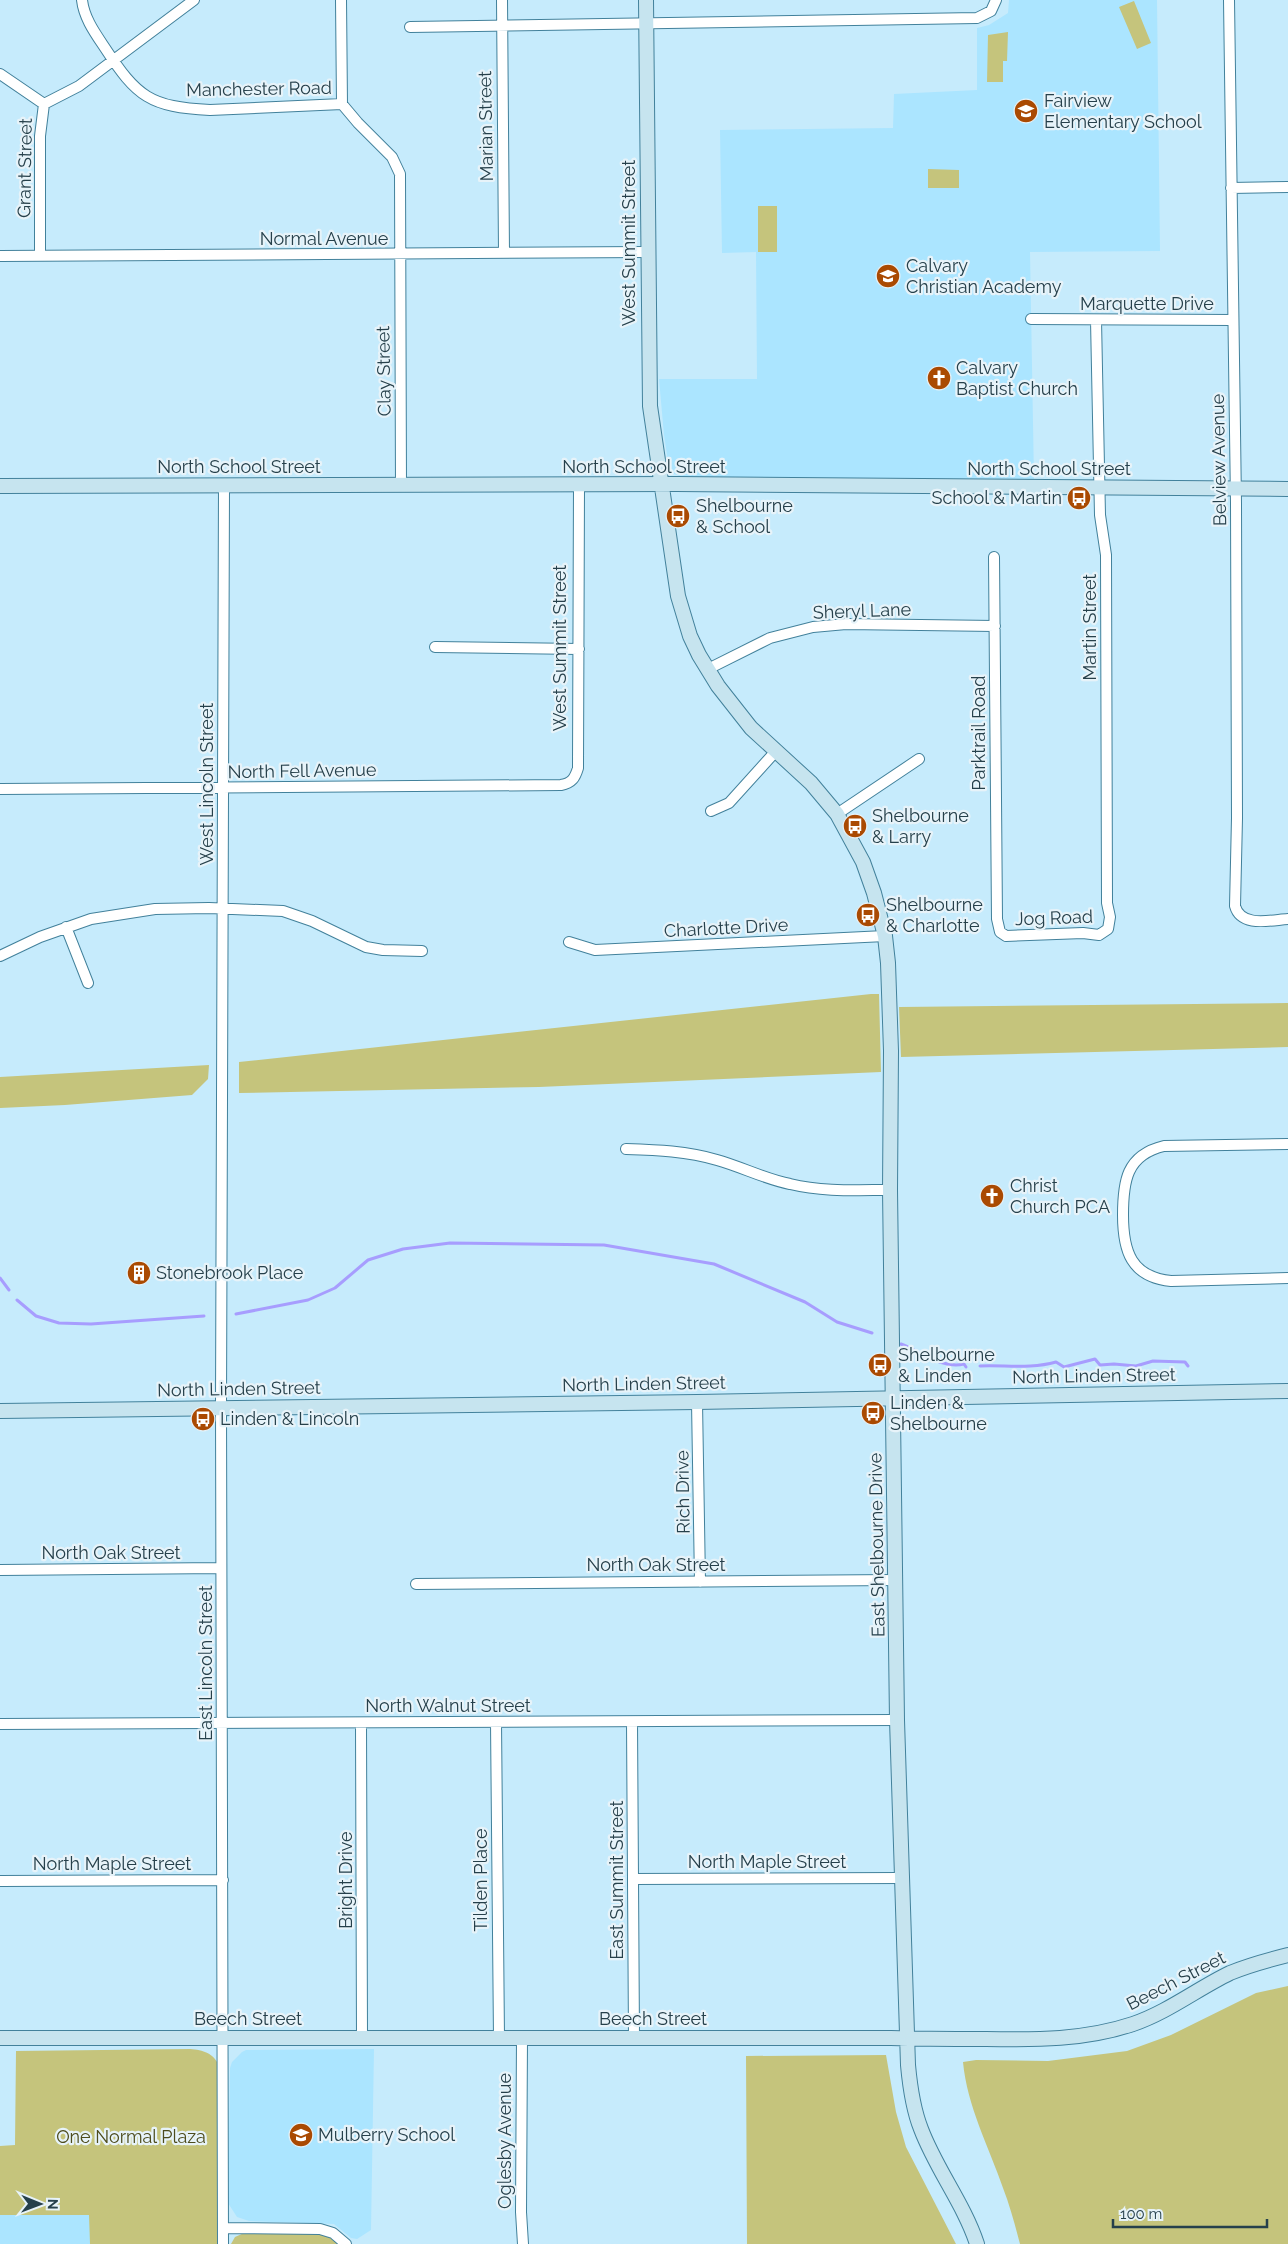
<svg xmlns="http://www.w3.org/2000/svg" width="1288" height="2244" viewBox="0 0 1288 2244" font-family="Raleway,sans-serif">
<rect width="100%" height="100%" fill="#c6ebfc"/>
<path fill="#abe5ff" d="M1009,0H1157L1160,251L1030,252L1034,479L682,477L672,473L669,468L664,435L659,379H757L756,252L722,253L720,130L893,128L894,94L977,90V28L989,25L1008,13Z
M374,2049L371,2230L357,2239L351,2238L334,2224L249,2221L237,2217L228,2203L230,2068L232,2062L242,2052L246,2050Z
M0,2215H90V2244H0Z"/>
<path fill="#c5c47c" d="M1134,1L1151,43L1137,49L1119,7Z
M1008,32L1007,61H1003V82H987L988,35Z
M928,169L959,170V188H928Z
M758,206H777V252H758Z
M871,994H879L881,1072L539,1087L239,1093V1062Z
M1288,1003V1047L901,1057L899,1007Z
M209,1065L208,1079L192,1095L65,1105L0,1108V1077Z
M1288,1986V2244H1020C1015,2225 1010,2206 1003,2188C989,2147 967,2106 963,2062L976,2060L1048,2061L1127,2051L1171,2035L1256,1993Z
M190,2049C203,2050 214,2053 219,2066L218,2244H90L89,2215H0V2146L15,2145L16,2051Z
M886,2055L896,2112L906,2147L956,2244H747L746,2056Z
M244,2233L325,2234L342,2244H231L235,2237Z"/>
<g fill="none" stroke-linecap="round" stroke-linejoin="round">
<path stroke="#a79dfe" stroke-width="3" d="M0,1278L9,1290
M17,1300L36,1316L59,1323L91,1324L204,1316
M236,1314L308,1300L335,1288L368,1260L403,1249L450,1243L604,1245L714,1264L805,1302L837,1322L872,1333
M901,1344C921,1352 942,1369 964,1364L966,1367
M980,1366C1006,1365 1031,1369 1056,1362L1064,1367L1095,1359L1100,1365L1114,1364L1136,1366L1153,1361L1185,1362L1188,1366"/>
<g stroke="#42819b" stroke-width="12">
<path id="street" d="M82,0C84,18 95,33 105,48C137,97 150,107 210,110L342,104
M341,0L342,104L358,123L392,157L400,174L401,486
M502,0L504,253
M1229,0L1236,503L1237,818L1235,906C1241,928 1271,920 1288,919
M410,27L977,18L991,11L996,0
M0,74L44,104L40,136V256
M44,104L79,86L194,0
M1231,188L1288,187
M0,256L648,252
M1031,319L1233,320
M994,557L997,919L1000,932L1006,936L1083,933L1099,935L1108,929L1110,917L1107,903L1106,555L1100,515L1096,320
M435,647L579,649
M708,669L770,638L813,627L846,624L995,626
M0,789L561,785C572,783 575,778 578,768L579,486
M711,811L729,803L776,751
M837,814L919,759
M66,927L88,983
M569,942L595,950L885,936
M0,956L40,937L91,919L155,909L209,908L283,911L312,921L366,947L383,950L422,951
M1288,1144L1164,1146C1126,1155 1123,1182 1123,1215C1123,1251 1131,1277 1171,1281L1288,1278
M626,1149C657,1150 687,1151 717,1160C742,1167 765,1179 790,1184C823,1192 857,1190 890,1190
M697,1402L700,1582
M0,1570L221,1568
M416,1584L896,1580
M496,1722L499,2038
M632,1722L634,2038
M361,1723L362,2038
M0,1724L897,1720
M633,1879L902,1878
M0,1881L223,1880
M522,2038L521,2212L523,2244
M223,2228L320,2229L333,2233L346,2244
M223,2244L221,1407L224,485"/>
</g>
<g stroke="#42819b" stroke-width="16">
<path id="secondary" d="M646,0L650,406L678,596L690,636L699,655L718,686L751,728L811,783L837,814L863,862L874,893L885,936L888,963L891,1051L890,1190L897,1720L908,2065C910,2087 913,2109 921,2129C936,2169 964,2204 977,2244
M0,486L676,484L1288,489
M0,1411L697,1402L1288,1391
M0,2038H891C923,2039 954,2039 986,2039C1036,2040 1085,2040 1133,2024C1168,2012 1197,1989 1230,1973C1249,1965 1268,1960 1288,1955"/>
</g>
<use href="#street" stroke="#fff" stroke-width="10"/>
<use href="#secondary" stroke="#c6e4ef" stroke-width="14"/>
</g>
<defs>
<g id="school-disc" transform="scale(1.25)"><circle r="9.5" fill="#aa4a02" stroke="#e7f3f9"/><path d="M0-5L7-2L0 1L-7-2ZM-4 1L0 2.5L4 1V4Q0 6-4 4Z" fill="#fff"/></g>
<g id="church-disc" transform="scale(1.25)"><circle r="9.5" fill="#aa4a02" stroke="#e7f3f9"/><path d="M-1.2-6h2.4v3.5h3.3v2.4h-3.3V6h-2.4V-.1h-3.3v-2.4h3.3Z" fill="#fff"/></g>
<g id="bus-disc" transform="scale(1.25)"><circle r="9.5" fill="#aa4a02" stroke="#e7f3f9"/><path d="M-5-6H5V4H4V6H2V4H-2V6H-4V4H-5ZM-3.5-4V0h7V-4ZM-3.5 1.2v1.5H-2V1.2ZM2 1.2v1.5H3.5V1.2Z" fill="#fff"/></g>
<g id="building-disc" transform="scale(1.25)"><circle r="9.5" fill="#aa4a02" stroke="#e7f3f9"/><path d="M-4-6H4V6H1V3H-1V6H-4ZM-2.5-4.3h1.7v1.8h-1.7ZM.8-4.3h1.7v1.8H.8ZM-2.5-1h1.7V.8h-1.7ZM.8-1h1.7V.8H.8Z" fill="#fff"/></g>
</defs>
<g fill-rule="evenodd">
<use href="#school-disc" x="1026" y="111"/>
<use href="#school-disc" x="888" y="276"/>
<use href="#church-disc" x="939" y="378"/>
<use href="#bus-disc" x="1079" y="498"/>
<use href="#bus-disc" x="678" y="516"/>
<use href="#bus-disc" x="855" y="826"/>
<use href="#bus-disc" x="868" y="915"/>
<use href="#church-disc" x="992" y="1196"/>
<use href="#building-disc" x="139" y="1273"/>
<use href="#bus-disc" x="880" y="1365"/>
<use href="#bus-disc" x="873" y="1413"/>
<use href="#bus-disc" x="203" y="1419"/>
<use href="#school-disc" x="301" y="2135"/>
</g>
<g text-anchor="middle" stroke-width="4.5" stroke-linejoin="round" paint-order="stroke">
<g font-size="18" fill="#26404b" stroke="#e7f3f9">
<text transform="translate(259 89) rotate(-1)" y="6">Manchester Road</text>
<text transform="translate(486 126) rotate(-91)" y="6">Marian Street</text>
<text transform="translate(25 168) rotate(-89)" y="6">Grant Street</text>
<text x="324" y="245">Normal Avenue</text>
<text transform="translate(629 243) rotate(-90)" y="6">West Summit Street</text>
<text x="1147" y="310">Marquette Drive</text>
<text transform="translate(384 371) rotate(-91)" y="6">Clay Street</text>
<text transform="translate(1219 460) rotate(-91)" y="6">Belview Avenue</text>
<text x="239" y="473">North School Street</text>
<text x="644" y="473">North School Street</text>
<text x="1049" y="475">North School Street</text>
<text transform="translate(862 611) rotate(-2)" y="6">Sheryl Lane</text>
<text transform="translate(1090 627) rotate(-90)" y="6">Martin Street</text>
<text transform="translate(560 648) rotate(-90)" y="6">West Summit Street</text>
<text transform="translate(979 733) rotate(-90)" y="6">Parktrail Road</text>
<text transform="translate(302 771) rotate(-1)" y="6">North Fell Avenue</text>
<text transform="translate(207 784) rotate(-90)" y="6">West Lincoln Street</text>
<text transform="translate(1054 918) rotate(-2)" y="6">Jog Road</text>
<text transform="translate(726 928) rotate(-3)" y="6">Charlotte Drive</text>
<text transform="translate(1094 1376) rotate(-1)" y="6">North Linden Street</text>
<text transform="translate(644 1384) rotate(-1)" y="6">North Linden Street</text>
<text transform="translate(239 1389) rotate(-1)" y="6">North Linden Street</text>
<text transform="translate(683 1492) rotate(-91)" y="6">Rich Drive</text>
<text transform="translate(877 1545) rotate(-91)" y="6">East Shelbourne Drive</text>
<text x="111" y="1559">North Oak Street</text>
<text x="656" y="1571">North Oak Street</text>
<text transform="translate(206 1663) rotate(-90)" y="6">East Lincoln Street</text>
<text x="448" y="1712">North Walnut Street</text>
<text x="767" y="1868">North Maple Street</text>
<text x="112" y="1870">North Maple Street</text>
<text transform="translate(346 1880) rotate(-90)" y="6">Bright Drive</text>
<text transform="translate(481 1880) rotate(-90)" y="6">Tilden Place</text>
<text transform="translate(617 1880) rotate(-90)" y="6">East Summit Street</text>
<text transform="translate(1176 1981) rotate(-27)" y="6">Beech Street</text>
<text x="248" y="2025">Beech Street</text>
<text x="653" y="2025">Beech Street</text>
<text transform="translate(505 2141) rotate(-90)" y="6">Oglesby Avenue</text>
</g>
<g font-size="18" fill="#26404b" stroke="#e7f3f9" text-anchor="start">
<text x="1044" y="107">Fairview<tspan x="1044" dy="21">Elementary School</tspan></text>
<text x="906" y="272">Calvary<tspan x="906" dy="21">Christian Academy</tspan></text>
<text x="956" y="374">Calvary<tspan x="956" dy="21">Baptist Church</tspan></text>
<text x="1062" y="504" text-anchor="end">School &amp; Martin</text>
<text x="696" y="512">Shelbourne<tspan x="696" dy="21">&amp; School</tspan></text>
<text x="872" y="822">Shelbourne<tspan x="872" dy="21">&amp; Larry</tspan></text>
<text x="886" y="911">Shelbourne<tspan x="886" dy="21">&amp; Charlotte</tspan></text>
<text x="1010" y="1192">Christ<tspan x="1010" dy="21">Church PCA</tspan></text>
<text x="156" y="1279">Stonebrook Place</text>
<text x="898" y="1361">Shelbourne<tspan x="898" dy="21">&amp; Linden</tspan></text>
<text x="890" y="1409">Linden &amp;<tspan x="890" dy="21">Shelbourne</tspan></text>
<text x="220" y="1425">Linden &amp; Lincoln</text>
<text x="318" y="2141">Mulberry School</text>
</g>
<g font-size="18" fill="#4d4c1c" stroke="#e7f3f9">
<text x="131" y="2143">One Normal Plaza</text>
</g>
</g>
<g transform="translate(40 2204) rotate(91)" stroke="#e7f3f9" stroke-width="4" paint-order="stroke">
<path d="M0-4L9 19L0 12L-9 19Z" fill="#26404b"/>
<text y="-8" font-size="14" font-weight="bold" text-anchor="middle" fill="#26404b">N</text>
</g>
<path d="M1113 2219v8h154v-8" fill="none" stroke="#26404b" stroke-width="2.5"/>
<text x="1120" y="2219" font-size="15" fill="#26404b" stroke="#e7f3f9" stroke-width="4" paint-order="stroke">100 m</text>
</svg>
